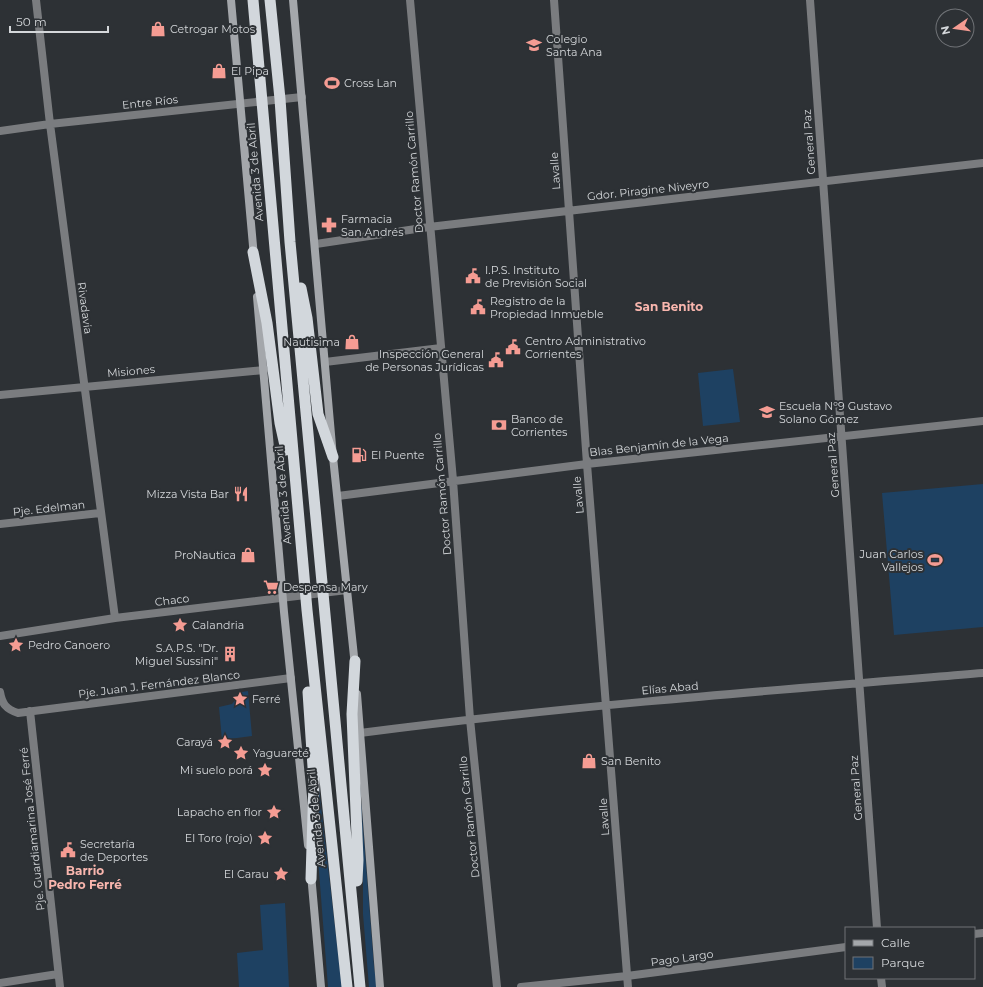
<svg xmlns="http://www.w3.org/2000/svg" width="983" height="987" viewBox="0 0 983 987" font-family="Montserrat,sans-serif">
<rect width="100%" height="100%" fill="#2d3135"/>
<path fill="#1e4162" d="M733,369L740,422L703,426L698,373Z
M983,484V627L894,635L882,493Z
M248,691L252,736L222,740L219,707L232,704L242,692Z
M358,763L374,967L377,987H369L363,914V849Z
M318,781L342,987H328L317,846Z
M285,903L289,987H239L237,953L263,950L260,905Z"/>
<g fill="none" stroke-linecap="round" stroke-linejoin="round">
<path stroke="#7a7c7f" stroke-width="8" d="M36,0L50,124L115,618
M410,0L453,480L470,719L497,987
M554,0L587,464L628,987
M810,0L877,928
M0,131L50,124L302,97
M316,244L429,227L983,163
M325,362L441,348
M0,395L264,370
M338,496L587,464L983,421
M0,524L100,513
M0,636L115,618L347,590
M0,692C2,704 6,709 18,713L291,678
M30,711L60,987
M360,733C567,706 775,690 983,673
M974,934L983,933
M881,978L882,987
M0,983L58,974
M521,987L627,976L846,947"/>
<path stroke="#a4a7ab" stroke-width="8" d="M231,0L254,257
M293,0L333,457L355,666
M257,297L284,612L308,845
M357,694L380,987
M311,874L321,987"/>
<path stroke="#d2d7dc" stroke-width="11" d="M253,0L307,610L347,987
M270,0L280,99L290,242L360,987
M253,252L267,323L280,423L286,450
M301,288L307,318L318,414L333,457
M355,661L352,714L358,860L357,881
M308,692L314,782L311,879"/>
</g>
<defs>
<g id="shop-bare" transform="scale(1.2)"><path d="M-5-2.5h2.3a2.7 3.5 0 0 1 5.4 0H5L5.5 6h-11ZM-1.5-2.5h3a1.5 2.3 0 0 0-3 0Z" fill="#f59c93" stroke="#2d3135" stroke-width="2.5" paint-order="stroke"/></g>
<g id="school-bare" transform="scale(1.2)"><path d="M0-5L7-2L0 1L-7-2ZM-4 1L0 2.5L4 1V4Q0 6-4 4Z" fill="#f59c93" stroke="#2d3135" stroke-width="2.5" paint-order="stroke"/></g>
<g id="stadium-bare" transform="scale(1.2)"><path d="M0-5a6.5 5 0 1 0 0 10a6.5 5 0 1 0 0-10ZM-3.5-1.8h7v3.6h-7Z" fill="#f59c93" stroke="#2d3135" stroke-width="2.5" paint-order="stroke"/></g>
<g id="pharmacy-bare" transform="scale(1.2)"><path d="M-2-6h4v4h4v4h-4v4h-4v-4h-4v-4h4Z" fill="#f59c93" stroke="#2d3135" stroke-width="2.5" paint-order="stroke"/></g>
<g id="civic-bare" transform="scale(1.2)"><path d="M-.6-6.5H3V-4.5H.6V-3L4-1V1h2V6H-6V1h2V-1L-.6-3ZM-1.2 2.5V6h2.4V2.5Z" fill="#f59c93" stroke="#2d3135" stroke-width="2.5" paint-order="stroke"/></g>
<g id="bank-bare" transform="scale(1.2)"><path d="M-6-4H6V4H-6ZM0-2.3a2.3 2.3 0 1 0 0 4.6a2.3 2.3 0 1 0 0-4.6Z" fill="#f59c93" stroke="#2d3135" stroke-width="2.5" paint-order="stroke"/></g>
<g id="fuel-bare" transform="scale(1.2)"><path d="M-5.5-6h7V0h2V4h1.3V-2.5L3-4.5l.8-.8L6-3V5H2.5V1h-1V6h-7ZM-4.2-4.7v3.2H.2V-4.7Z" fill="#f59c93" stroke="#2d3135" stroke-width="2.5" paint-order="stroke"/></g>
<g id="restaurant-bare" transform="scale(1.2)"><path d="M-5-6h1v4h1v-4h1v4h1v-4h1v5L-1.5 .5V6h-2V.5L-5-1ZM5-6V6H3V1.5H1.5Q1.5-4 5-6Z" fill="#f59c93" stroke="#2d3135" stroke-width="2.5" paint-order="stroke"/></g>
<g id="supermarket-bare" transform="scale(1.2)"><path d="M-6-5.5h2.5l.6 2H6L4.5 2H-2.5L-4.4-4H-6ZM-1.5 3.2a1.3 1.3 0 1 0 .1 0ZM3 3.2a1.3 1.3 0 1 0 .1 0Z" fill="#f59c93" stroke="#2d3135" stroke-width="2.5" paint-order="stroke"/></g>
<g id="sight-bare" transform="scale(1.2)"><path d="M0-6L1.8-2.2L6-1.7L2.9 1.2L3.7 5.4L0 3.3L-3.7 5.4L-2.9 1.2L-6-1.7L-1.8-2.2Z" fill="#f59c93" stroke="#2d3135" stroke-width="2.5" paint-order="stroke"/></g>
<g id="building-bare" transform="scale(1.2)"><path d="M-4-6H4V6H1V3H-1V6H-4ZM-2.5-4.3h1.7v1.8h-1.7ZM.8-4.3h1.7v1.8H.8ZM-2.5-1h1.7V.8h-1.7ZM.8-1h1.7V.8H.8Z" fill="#f59c93" stroke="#2d3135" stroke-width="2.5" paint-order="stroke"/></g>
</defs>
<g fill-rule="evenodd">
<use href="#shop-bare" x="158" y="29"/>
<use href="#school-bare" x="534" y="45"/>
<use href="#shop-bare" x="219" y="71"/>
<use href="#stadium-bare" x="332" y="83"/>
<use href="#pharmacy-bare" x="329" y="225"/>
<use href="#civic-bare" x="473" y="276"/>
<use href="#civic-bare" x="478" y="307"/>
<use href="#shop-bare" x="352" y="342"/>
<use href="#civic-bare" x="513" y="347"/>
<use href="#civic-bare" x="496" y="360"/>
<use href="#school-bare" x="767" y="412"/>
<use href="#bank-bare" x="499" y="425"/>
<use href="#fuel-bare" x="359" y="455"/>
<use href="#restaurant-bare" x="241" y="494"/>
<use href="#shop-bare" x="248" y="555"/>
<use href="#stadium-bare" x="935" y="560"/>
<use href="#supermarket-bare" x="271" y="587"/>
<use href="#sight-bare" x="180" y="625"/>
<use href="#sight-bare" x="16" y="645"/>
<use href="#building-bare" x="230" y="654"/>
<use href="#sight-bare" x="240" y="699"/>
<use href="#sight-bare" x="225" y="742"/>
<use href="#sight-bare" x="241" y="753"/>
<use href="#shop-bare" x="589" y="761"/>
<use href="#sight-bare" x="265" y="770"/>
<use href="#sight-bare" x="274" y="812"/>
<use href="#sight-bare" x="265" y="838"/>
<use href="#civic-bare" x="68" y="850"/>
<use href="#sight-bare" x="281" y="874"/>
</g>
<g text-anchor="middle" stroke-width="4" stroke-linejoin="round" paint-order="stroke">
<g font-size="11" fill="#d4d7da" stroke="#2d3135" text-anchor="start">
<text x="170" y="33">Cetrogar Motos</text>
<text x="546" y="43">Colegio<tspan x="546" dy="13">Santa Ana</tspan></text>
<text x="231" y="75">El Pipa</text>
<text x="344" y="87">Cross Lan</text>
<text x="341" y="223">Farmacia<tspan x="341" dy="13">San Andrés</tspan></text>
<text x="485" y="274">I.P.S. Instituto<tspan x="485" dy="13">de Previsión Social</tspan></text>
<text x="490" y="305">Registro de la<tspan x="490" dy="13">Propiedad Inmueble</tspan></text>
<text x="525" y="345">Centro Administrativo<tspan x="525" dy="13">Corrientes</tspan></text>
<text x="340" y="346" text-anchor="end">Nautisima</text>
<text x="484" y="358" text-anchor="end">Inspección General<tspan x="484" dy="13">de Personas Jurídicas</tspan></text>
<text x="779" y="410">Escuela Nº9 Gustavo<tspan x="779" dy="13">Solano Gómez</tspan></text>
<text x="511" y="423">Banco de<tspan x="511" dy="13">Corrientes</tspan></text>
<text x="371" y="459">El Puente</text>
<text x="229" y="498" text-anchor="end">Mizza Vista Bar</text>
<text x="923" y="558" text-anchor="end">Juan Carlos<tspan x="923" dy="13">Vallejos</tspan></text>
<text x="236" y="559" text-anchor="end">ProNautica</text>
<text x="283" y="591">Despensa Mary</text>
<text x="192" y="629">Calandria</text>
<text x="28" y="649">Pedro Canoero</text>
<text x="218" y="652" text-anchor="end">S.A.P.S. "Dr.<tspan x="218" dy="13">Miguel Sussini"</tspan></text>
<text x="252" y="703">Ferré</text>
<text x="213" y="746" text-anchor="end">Carayá</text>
<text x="253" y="757">Yaguareté</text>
<text x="601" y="765">San Benito</text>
<text x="253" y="774" text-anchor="end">Mi suelo porá</text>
<text x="262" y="816" text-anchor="end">Lapacho en flor</text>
<text x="253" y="842" text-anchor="end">El Toro (rojo)</text>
<text x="80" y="848">Secretaría<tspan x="80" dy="13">de Deportes</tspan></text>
<text x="269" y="878" text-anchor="end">El Carau</text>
</g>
<g font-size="11" fill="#d4d7da" stroke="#2d3135">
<text transform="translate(150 102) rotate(-6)" y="4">Entre Ríos</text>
<text transform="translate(809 142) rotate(-94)" y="4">General Paz</text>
<text transform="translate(555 171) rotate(-94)" y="4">Lavalle</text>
<text transform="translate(255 172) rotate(-95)" y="4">Avenida 3 de Abril</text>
<text transform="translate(414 172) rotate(-95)" y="4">Doctor Ramón Carrillo</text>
<text transform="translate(648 190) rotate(-6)" y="4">Gdor. Piragine Niveyro</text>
<text transform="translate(85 308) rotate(82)" y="4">Rivadavia</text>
<text transform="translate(131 371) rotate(-5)" y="4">Misiones</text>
<text transform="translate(659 445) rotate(-6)" y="4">Blas Benjamín de la Vega</text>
<text transform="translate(833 465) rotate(-94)" y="4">General Paz</text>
<text transform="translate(442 494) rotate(-95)" y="4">Doctor Ramón Carrillo</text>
<text transform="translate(283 495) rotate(-95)" y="4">Avenida 3 de Abril</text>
<text transform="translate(578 495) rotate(-95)" y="4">Lavalle</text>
<text transform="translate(49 508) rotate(-6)" y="4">Pje. Edelman</text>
<text transform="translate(172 600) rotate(-7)" y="4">Chaco</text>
<text transform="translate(159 684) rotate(-7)" y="4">Pje. Juan J. Fernández Blanco</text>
<text transform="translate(670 688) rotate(-5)" y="4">Elías Abad</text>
<text transform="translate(856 788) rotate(-94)" y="4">General Paz</text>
<text transform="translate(469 817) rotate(-96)" y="4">Doctor Ramón Carrillo</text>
<text transform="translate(604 817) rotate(-94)" y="4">Lavalle</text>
<text transform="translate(316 818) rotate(-96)" y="4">Avenida 3 de Abril</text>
<text transform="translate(32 829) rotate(-96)" y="4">Pje. Guardiamarina José Ferré</text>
<text transform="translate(682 958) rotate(-8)" y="4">Pago Largo</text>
</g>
<g font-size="12" font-weight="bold" fill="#f9b6ae" stroke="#2d3135">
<text x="669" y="311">San Benito</text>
<text x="85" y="875">Barrio<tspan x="85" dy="14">Pedro Ferré</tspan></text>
</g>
</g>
<rect x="845" y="927" width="130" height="52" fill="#2d3135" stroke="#707377"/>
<rect x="853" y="940" width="20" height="6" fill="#a4a7ab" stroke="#707377"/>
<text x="881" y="947" font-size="12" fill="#d4d7da">Calle</text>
<rect x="853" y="957" width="20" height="12" fill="#1e4162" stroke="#707377"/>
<text x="881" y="967" font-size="12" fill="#d4d7da">Parque</text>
<g transform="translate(955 28) rotate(257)"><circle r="19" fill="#2d3135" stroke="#707377"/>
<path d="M0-3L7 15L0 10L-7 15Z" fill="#f59c93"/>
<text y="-6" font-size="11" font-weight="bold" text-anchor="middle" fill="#d4d7da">N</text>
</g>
<path d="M10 26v6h98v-6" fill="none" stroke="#d4d7da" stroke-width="2"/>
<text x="16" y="26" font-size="12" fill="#d4d7da" stroke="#2d3135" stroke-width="3" paint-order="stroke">50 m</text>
</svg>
